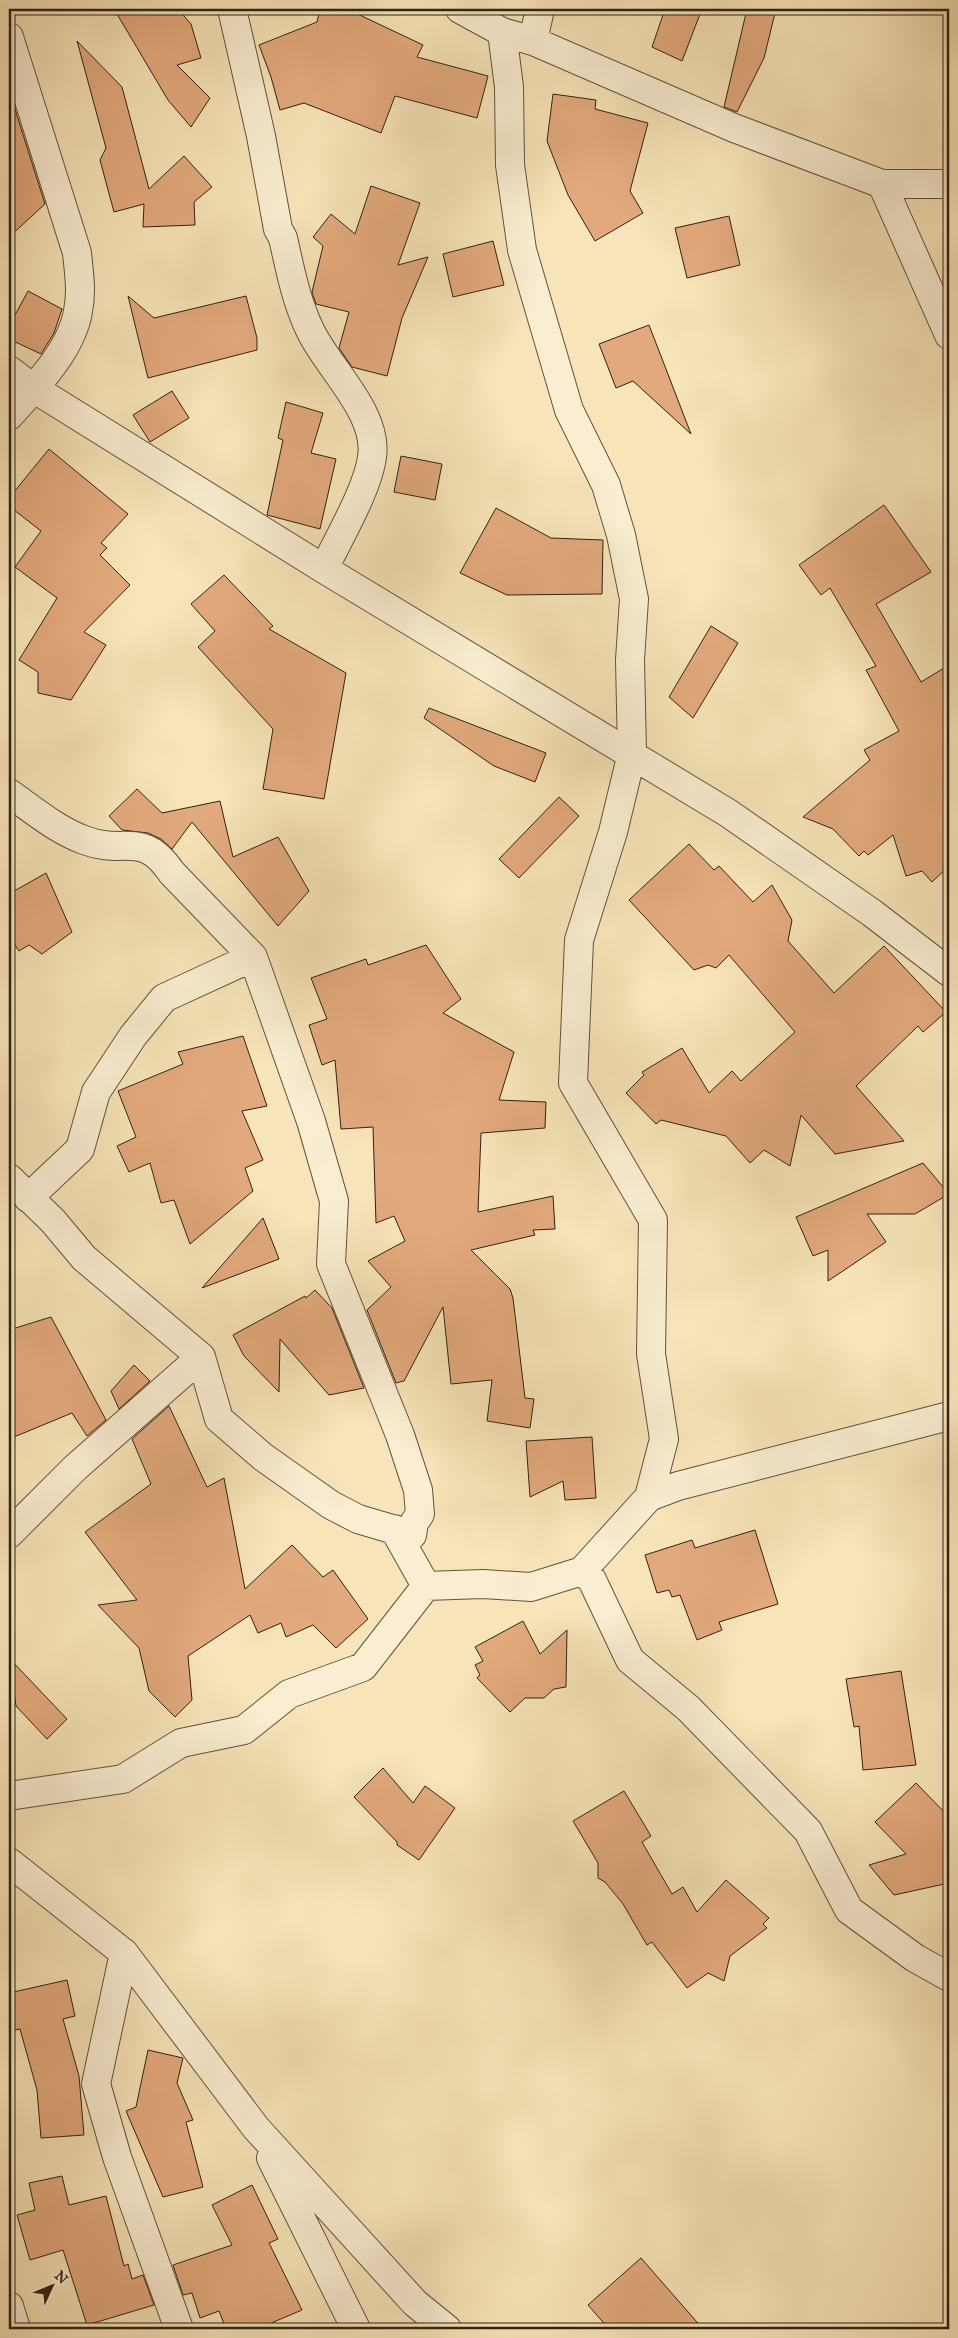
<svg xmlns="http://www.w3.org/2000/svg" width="958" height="2338" viewBox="0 0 958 2338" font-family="'IM FELL Great Primer',serif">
<rect width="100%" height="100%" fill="#f7e4b8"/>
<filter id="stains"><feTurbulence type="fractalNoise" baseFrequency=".004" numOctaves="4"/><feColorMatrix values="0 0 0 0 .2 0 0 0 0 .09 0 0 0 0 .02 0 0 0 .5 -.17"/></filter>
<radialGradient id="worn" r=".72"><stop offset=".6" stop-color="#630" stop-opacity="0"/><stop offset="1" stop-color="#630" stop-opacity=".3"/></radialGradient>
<path fill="#e2a97c" stroke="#312116" d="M114,9H178L191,24L201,58L177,65L210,98L191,127L168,100Z
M320,9H347L423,45L417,57L488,76L477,118L395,96L381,133L304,103L280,110L271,77L259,45L317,22Z
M665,9H702L682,61L652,47Z
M747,9H776L764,58L737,112L724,107Z
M77,41L122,87L149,189L184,156L212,187L194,202L195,225L143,227L144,204L114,212L100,160L106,148Z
M553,94L596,100L595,109L648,123L630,191L643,213L595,241L568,195L547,141Z
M14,106L45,204L9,237V107Z
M371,186L420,203L398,265L428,257L402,318L387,376L352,367L339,348L349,312L316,304L312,292L323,246L313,237L331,214L355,234Z
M729,216L740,265L687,278L675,228Z
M493,241L504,285L453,297L443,254Z
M28,291L62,309L54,333L41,354L9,339V326Z
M128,296L154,318L246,296L257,338V350L148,378Z
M649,325L691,434L633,381L616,388L599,344Z
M172,391L189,418L150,442L133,415Z
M286,402L323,413L311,453L336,459L320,529L267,515L283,440L278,438Z
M49,449L128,514L101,543L107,548L100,555L130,585L84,632L106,645L71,700L38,693V672L19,660L57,598L15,567L41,531L9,506V498Z
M401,456L442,464L435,500L394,492Z
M884,505L931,572L876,604L921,682L949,665V866L932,882L922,871L906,876L893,835L868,855L864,851L859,856L833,829L803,817L870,760L864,750L899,731L866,670L876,666L830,588L821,595L799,565Z
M496,508L551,538L603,540L602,594L507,595L460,573Z
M224,575L273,626L269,629L346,673L324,799L263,789L273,729L198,647L215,631L191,604Z
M711,626L738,643L693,718L669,697Z
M429,708L546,753L535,782L494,766L424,718Z
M137,789L162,813L220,801L233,857L278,837L309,891L278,926L192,822L172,849L161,839L148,833L122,830L109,816Z
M559,797L579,816L519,878L499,859Z
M689,844L714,870L719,866L753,902L772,885L792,920L788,941L834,993L884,946L946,1012L923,1032L918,1026L856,1086L904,1141L835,1154L801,1115L790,1166L764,1150L750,1163L726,1136L661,1120L656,1124L626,1093L644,1075L642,1072L682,1048L709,1093L732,1071L741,1081L795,1032L729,955L716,968L708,965L694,970L629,900Z
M46,873L72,932L42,954L29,945L19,951L9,936V894Z
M426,945L461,999L443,1013L514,1052L499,1100L546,1102L545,1128L481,1133L478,1212L553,1196L555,1229L533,1230L535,1235L471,1250L510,1289L513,1298L525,1398L534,1399L530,1428L487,1421L492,1380L451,1384L443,1307L404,1381L396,1383L367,1310L391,1287L368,1261L405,1241L394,1216L376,1223L373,1127L341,1129L335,1060L322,1065L309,1025L327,1019L311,978L366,959L368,965Z
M243,1036L267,1106L242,1111L263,1160L245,1168L253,1191L190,1244L174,1200L161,1203L150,1163L129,1172L117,1146L136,1137L118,1091L183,1064L178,1052Z
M923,1163L949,1194L915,1214H867L886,1242L828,1281V1250L813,1256L796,1217Z
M263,1218L279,1259L202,1288Z
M315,1290L332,1308L364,1388L329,1395L280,1339L279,1392L244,1356L233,1335L305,1296L306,1298Z
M51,1317L106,1420L87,1436L72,1413L9,1439V1330Z
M134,1365L150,1381L119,1409L111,1391Z
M169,1406L207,1487L224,1478L245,1589L292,1545L323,1577L333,1570L368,1619L336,1648L313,1625L286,1637L281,1623L258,1633L250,1615L188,1656L192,1700L175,1717L149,1691L139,1648L98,1605L137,1600L85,1532L151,1484L132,1439Z
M592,1437L596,1498L565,1500L563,1481L530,1497L526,1441Z
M755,1530L778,1604L719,1622L722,1630L697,1640L680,1595L672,1597L669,1590L657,1593L645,1555L692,1540L695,1548Z
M523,1621L540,1654L567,1630L566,1687L554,1689L544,1698H525L510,1712L477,1678L480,1675L475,1665L483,1661L475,1647Z
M9,1658L67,1719L47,1739L16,1706Z
M901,1671L916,1765L863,1770L859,1726L854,1727L846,1679Z
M383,1768L413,1803L425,1786L455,1808L419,1860L397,1845V1842L354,1797Z
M916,1783L949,1817V1883L894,1895L869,1865L906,1854L875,1822Z
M624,1791L651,1836L642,1842L672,1894L683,1887L697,1912L726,1880L769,1918L763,1924L767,1928L730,1956L724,1981L708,1973L687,1988L652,1942L647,1945L623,1904L605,1882L598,1878V1863L573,1821Z
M67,1980L75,2016L63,2019L79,2076L84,2135L41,2138L37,2090L20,2029L9,2031V1993Z
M148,2050L183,2058L177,2083L193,2120L186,2122L203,2187L163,2197L126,2111L136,2107Z
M62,2176L69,2205L106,2196L124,2266L128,2264L132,2279L143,2275L154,2305L87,2325L63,2250L30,2260L17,2215L35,2210L29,2183Z
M252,2185L278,2239L269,2243L302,2310L257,2329H226L219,2311L200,2318L192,2293L183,2295L173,2265L232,2245L212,2205Z
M641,2258L703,2329H609L588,2305Z"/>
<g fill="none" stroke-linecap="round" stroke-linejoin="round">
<g stroke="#62523e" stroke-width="30">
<path id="street" d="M232,9L261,136L278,229L283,238C290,269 296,301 310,330C327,367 379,413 372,457C368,489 338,539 324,569
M460,9L502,32L533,41L734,128L882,184H949
M502,32L509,87L510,165L522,250L569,410L606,485L621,535L634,599L630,660L632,753L613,832L579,940L573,1083L653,1220L651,1354L664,1439L649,1497
M9,37L77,253C79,273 82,292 78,311C72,350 34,388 9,416
M533,41L540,9
M882,184L949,335
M9,370L33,388L324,569L728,813L872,913L949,972
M9,793C33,810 57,830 84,840C125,856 142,829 172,873L253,957L311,1121L334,1201L331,1264L400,1435L418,1490L420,1514L414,1523L412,1535L358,1519L331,1505L263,1457L219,1419L201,1357L84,1258L53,1221L9,1178
M28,1198L80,1149L96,1092L133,1036L164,998L253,957
M394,1529L426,1586
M9,1534L75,1468L201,1357
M582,1571L592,1580L630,1660L688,1708L808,1831L849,1910L915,1958L949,1977
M9,1796L123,1779L181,1743L244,1730L289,1694L363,1667L426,1586L483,1584L531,1587L582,1571L649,1497L678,1486L949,1416
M9,1862L124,1953L256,2128L415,2303L447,2329
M124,1953L96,2084L117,2157L179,2329
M271,2158L356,2329
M9,2306L16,2329"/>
</g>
<use href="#street" stroke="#faedd1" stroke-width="28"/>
</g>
<rect width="958" height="2338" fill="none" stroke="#f7e4b8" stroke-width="30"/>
<rect x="10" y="10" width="938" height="2318" fill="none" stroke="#312116" stroke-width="2.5"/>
<rect x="15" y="15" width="928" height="2308" fill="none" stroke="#312116"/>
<g transform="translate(52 2286) rotate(46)" stroke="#faedd1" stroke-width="4" paint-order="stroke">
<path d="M0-4L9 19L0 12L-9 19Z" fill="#312116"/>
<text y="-8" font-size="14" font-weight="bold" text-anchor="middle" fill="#312116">N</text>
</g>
<rect width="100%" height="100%" filter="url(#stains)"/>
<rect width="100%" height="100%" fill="url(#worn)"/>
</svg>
